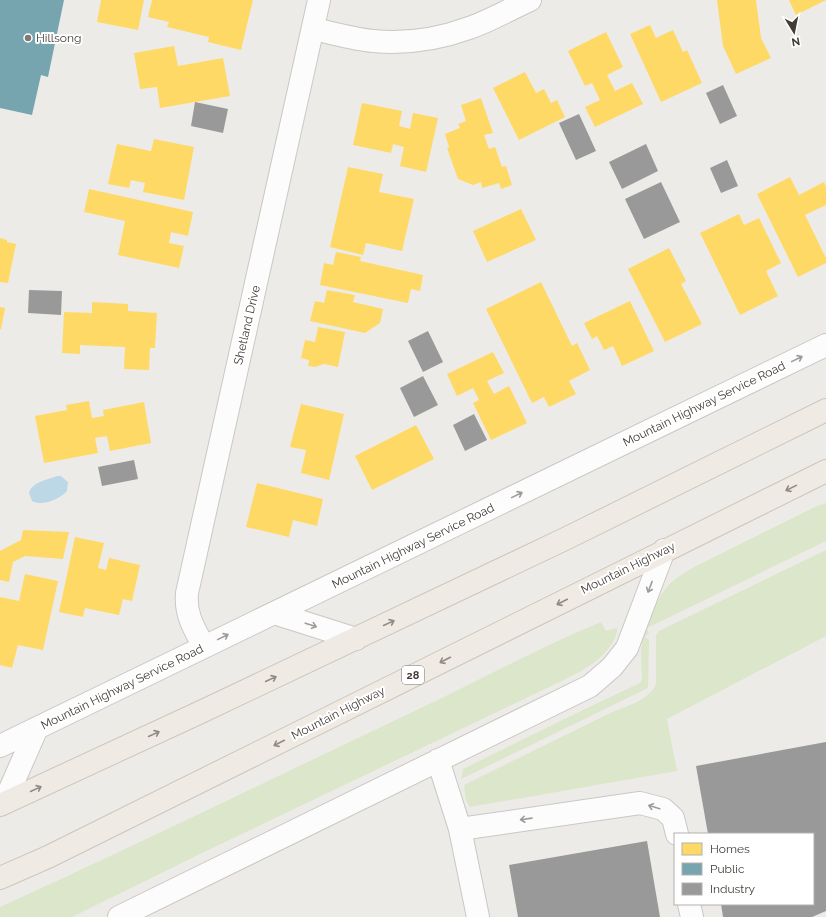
<svg xmlns="http://www.w3.org/2000/svg" width="826" height="917" viewBox="0 0 826 917" font-family="Raleway,sans-serif">
<rect width="100%" height="100%" fill="#edebe8"/>
<path fill="#dce6ca" d="M826,503V541L647,628L649,634L645,636L646,638L649,640V643L648,688L461,779L463,769L465,768L587,708L640,683L642,680C642,668 640,655 642,643C644,628 657,598 667,587C674,578 685,573 694,567L817,506Z
M826,550V636L667,719L677,771L470,807L466,800L464,785L610,713C625,707 652,699 656,683V635L659,631Z
M601,622L606,631L617,628C618,639 604,655 595,662C587,668 577,673 568,678L200,854L72,917H0V907C142,842 282,774 423,707C482,679 540,647 601,622Z"/>
<path fill="#bcd8e7" d="M57,476H61L68,482L67,491C60,499 42,507 32,501L29,493C32,482 47,480 57,476Z"/>
<path fill="#ffd966" d="M101,0H144L138,30L97,22Z
M152,0H253L241,50L208,42L209,37L167,27L169,22L148,17Z
M717,0H756L761,38L771,58L736,74L723,46Z
M789,0H826L796,15Z
M650,25L656,38L673,30L683,52L687,50L702,83L661,102L630,34Z
M606,32L623,67L607,75L615,91L632,83L643,104L595,127L585,107L600,100L592,83L585,86L568,51Z
M174,46L178,66L223,58L230,96L160,108L157,87L140,89L134,53Z
M525,72L536,93L544,89L551,103L557,100L565,117L519,140L493,88Z
M481,98L493,133L484,135L489,149L495,147L502,167L506,166L512,185L501,189L499,183L482,188L481,182L473,185L458,179L447,148L449,147L445,134L460,128L458,124L466,121L461,105Z
M362,103L402,111L399,126L410,129L413,113L438,118L426,172L400,166L404,147L393,144L391,153L353,145Z
M154,139L194,147L184,200L143,192L145,183L131,180L129,188L108,184L117,144L151,151Z
M348,167L383,174L379,192L414,199L402,251L366,243L363,255L330,247Z
M790,177L799,195L824,182L826,187V205L805,215L826,258V263L798,277L757,194Z
M89,189L193,212L188,236L171,232L169,243L184,246L179,268L118,255L125,221L84,212Z
M521,209L536,240L487,262L473,231Z
M739,214L744,225L759,218L781,263L766,271L778,296L740,315L700,233Z
M0,238L7,240V242L16,244L8,283L0,282Z
M669,248L686,281L681,284L702,324L665,342L628,269Z
M336,252L361,257L360,261L423,275L420,291L411,289L408,303L320,285L324,263L333,265Z
M541,282L572,346L577,343L590,370L569,381L576,394L549,407L544,397L532,403L486,309Z
M327,290L355,295L353,302L383,309L380,323L365,333L310,321L315,301L324,303Z
M630,301L654,351L622,366L613,346L604,350L597,336L592,339L584,323Z
M92,302L128,304V311L157,313L155,348H150L149,370L124,369L125,347L80,345V354L62,353L64,312L92,313Z
M0,307L5,308L1,329H0Z
M318,327L345,332L338,367L324,364L315,367L308,366L309,360L301,358L305,340L315,342Z
M493,352L504,373L487,381L494,394L509,386L527,423L491,440L473,403L479,400L473,388L457,396L447,374Z
M89,401L92,418L104,416L103,410L144,402L151,443L110,451L107,436L95,438L98,453L44,463L35,416L67,410L66,405Z
M301,404L344,414L329,480L301,473L306,450L290,447Z
M416,425L434,459L372,490L355,456Z
M257,483L323,499L317,526L293,520L289,537L246,527Z
M23,530L69,532L63,559L25,556L13,562L9,582L0,580V551L21,540Z
M75,537L104,543L98,568L106,570L109,558L140,565L132,601L123,599L119,615L85,608L83,617L59,612Z
M25,574L58,581L43,650L18,645L12,668L0,665V597L19,601Z"/>
<path fill="#76a5af" d="M0,0H64L48,77L41,75L32,115L0,108Z"/>
<path fill="#999" d="M723,85L737,116L720,124L706,93Z
M195,102L228,109L223,133L191,126Z
M579,114L596,151L576,160L559,123Z
M646,144L658,171L622,189L609,162Z
M727,160L738,186L721,193L710,168Z
M661,182L680,222L644,239L625,199Z
M29,290L62,291L61,315L28,313Z
M428,331L443,362L423,372L408,341Z
M423,376L438,405L414,417L400,388Z
M474,414L487,440L465,451L453,425Z
M134,460L138,479L102,486L98,467Z
M826,742V911L812,917H723L721,904H813V834H708L696,766Z
M647,841L660,917H518L509,865Z"/>
<g fill="none" stroke-linecap="round" stroke-linejoin="round">
<g stroke="#cac7c4" stroke-width="24">
<path id="minor" d="M313,29C333,33 353,39 373,41C405,44 439,39 469,28C490,21 510,9 530,0
M274,613L356,639
M204,647C194,628 185,615 187,593L319,0
M0,746L826,345
M438,760L460,829L478,917
M4,803L37,728
M460,829L640,803L663,809L673,818L677,834
M689,904L692,917
M119,917L590,686L612,667L627,648L664,550"/>
</g>
<g stroke="#cec6b8" stroke-width="24">
<path id="major" d="M0,805L203,711L565,539L826,410
M0,878L48,857L826,471"/>
</g>
<use href="#minor" stroke="#fcfcfc" stroke-width="22"/>
<use href="#major" stroke="#efeae3" stroke-width="22"/>
</g>
<defs><path id="oneway-shaft" d="M-6 0H5M1.5-3L5.5 0L1.5 3" fill="none" stroke-width="1.6" stroke-linecap="round" stroke-linejoin="round"/></defs>
<g stroke="#9f9c98">
<use href="#oneway-shaft" transform="translate(797 359) rotate(-26)"/>
<use href="#oneway-shaft" transform="translate(517 495) rotate(-26)"/>
<use href="#oneway-shaft" transform="translate(650 587) rotate(111)"/>
<use href="#oneway-shaft" transform="translate(311 625) rotate(18)"/>
<use href="#oneway-shaft" transform="translate(223 637) rotate(-26)"/>
<use href="#oneway-shaft" transform="translate(654 807) rotate(-163)"/>
<use href="#oneway-shaft" transform="translate(526 819) rotate(172)"/>
</g>
<g stroke="#908a83">
<use href="#oneway-shaft" transform="translate(791 488) rotate(154)"/>
<use href="#oneway-shaft" transform="translate(562 602) rotate(153)"/>
<use href="#oneway-shaft" transform="translate(389 623) rotate(-25)"/>
<use href="#oneway-shaft" transform="translate(445 660) rotate(153)"/>
<use href="#oneway-shaft" transform="translate(271 679) rotate(-25)"/>
<use href="#oneway-shaft" transform="translate(154 734) rotate(-25)"/>
<use href="#oneway-shaft" transform="translate(279 743) rotate(153)"/>
<use href="#oneway-shaft" transform="translate(36 789) rotate(-25)"/>
</g>
<circle fill="#7e7974" stroke="#fff" stroke-width="1.5" cx="28" cy="38" r="4"/>
<g text-anchor="middle" stroke-width="4" stroke-linejoin="round" paint-order="stroke">
<rect fill="#fff" stroke="#7b7672" stroke-width="1" x="402" y="666" width="22" height="18" rx="3"/>
<g font-size="11" font-weight="bold" fill="#423c35">
<text x="413" y="679">28</text>
</g>
<g font-size="12" fill="#423c35" stroke="#fff" text-anchor="start">
<text x="36" y="42">Hillsong</text>
</g>
<g font-size="12" fill="#423c35" stroke="#fff">
<text transform="translate(247 325) rotate(-77)" y="4">Shetland Drive</text>
<text transform="translate(704 404) rotate(-26)" y="4">Mountain Highway Service Road</text>
<text transform="translate(413 546) rotate(-26)" y="4">Mountain Highway Service Road</text>
<text transform="translate(628 568) rotate(-26)" y="4">Mountain Highway</text>
<text transform="translate(122 687) rotate(-26)" y="4">Mountain Highway Service Road</text>
<text transform="translate(338 713) rotate(-27)" y="4">Mountain Highway</text>
</g>
</g>
<rect x="674" y="833" width="140" height="72" fill="#ffffff" stroke="#b3b1ae"/>
<rect x="682" y="843" width="20" height="12" fill="#ffd966" stroke="#b3b1ae"/>
<text x="710" y="853" font-size="12" fill="#423c35">Homes</text>
<rect x="682" y="863" width="20" height="12" fill="#76a5af" stroke="#b3b1ae"/>
<text x="710" y="873" font-size="12" fill="#423c35">Public</text>
<rect x="682" y="883" width="20" height="12" fill="#999999" stroke="#b3b1ae"/>
<text x="710" y="893" font-size="12" fill="#423c35">Industry</text>
<g transform="translate(794 32) rotate(170)" stroke="#ffffff" stroke-width="3" paint-order="stroke">
<path d="M0-3L7 15L0 10L-7 15Z" fill="#423c35"/>
<text y="-6" font-size="11" font-weight="bold" text-anchor="middle" fill="#423c35">N</text>
</g>
</svg>
